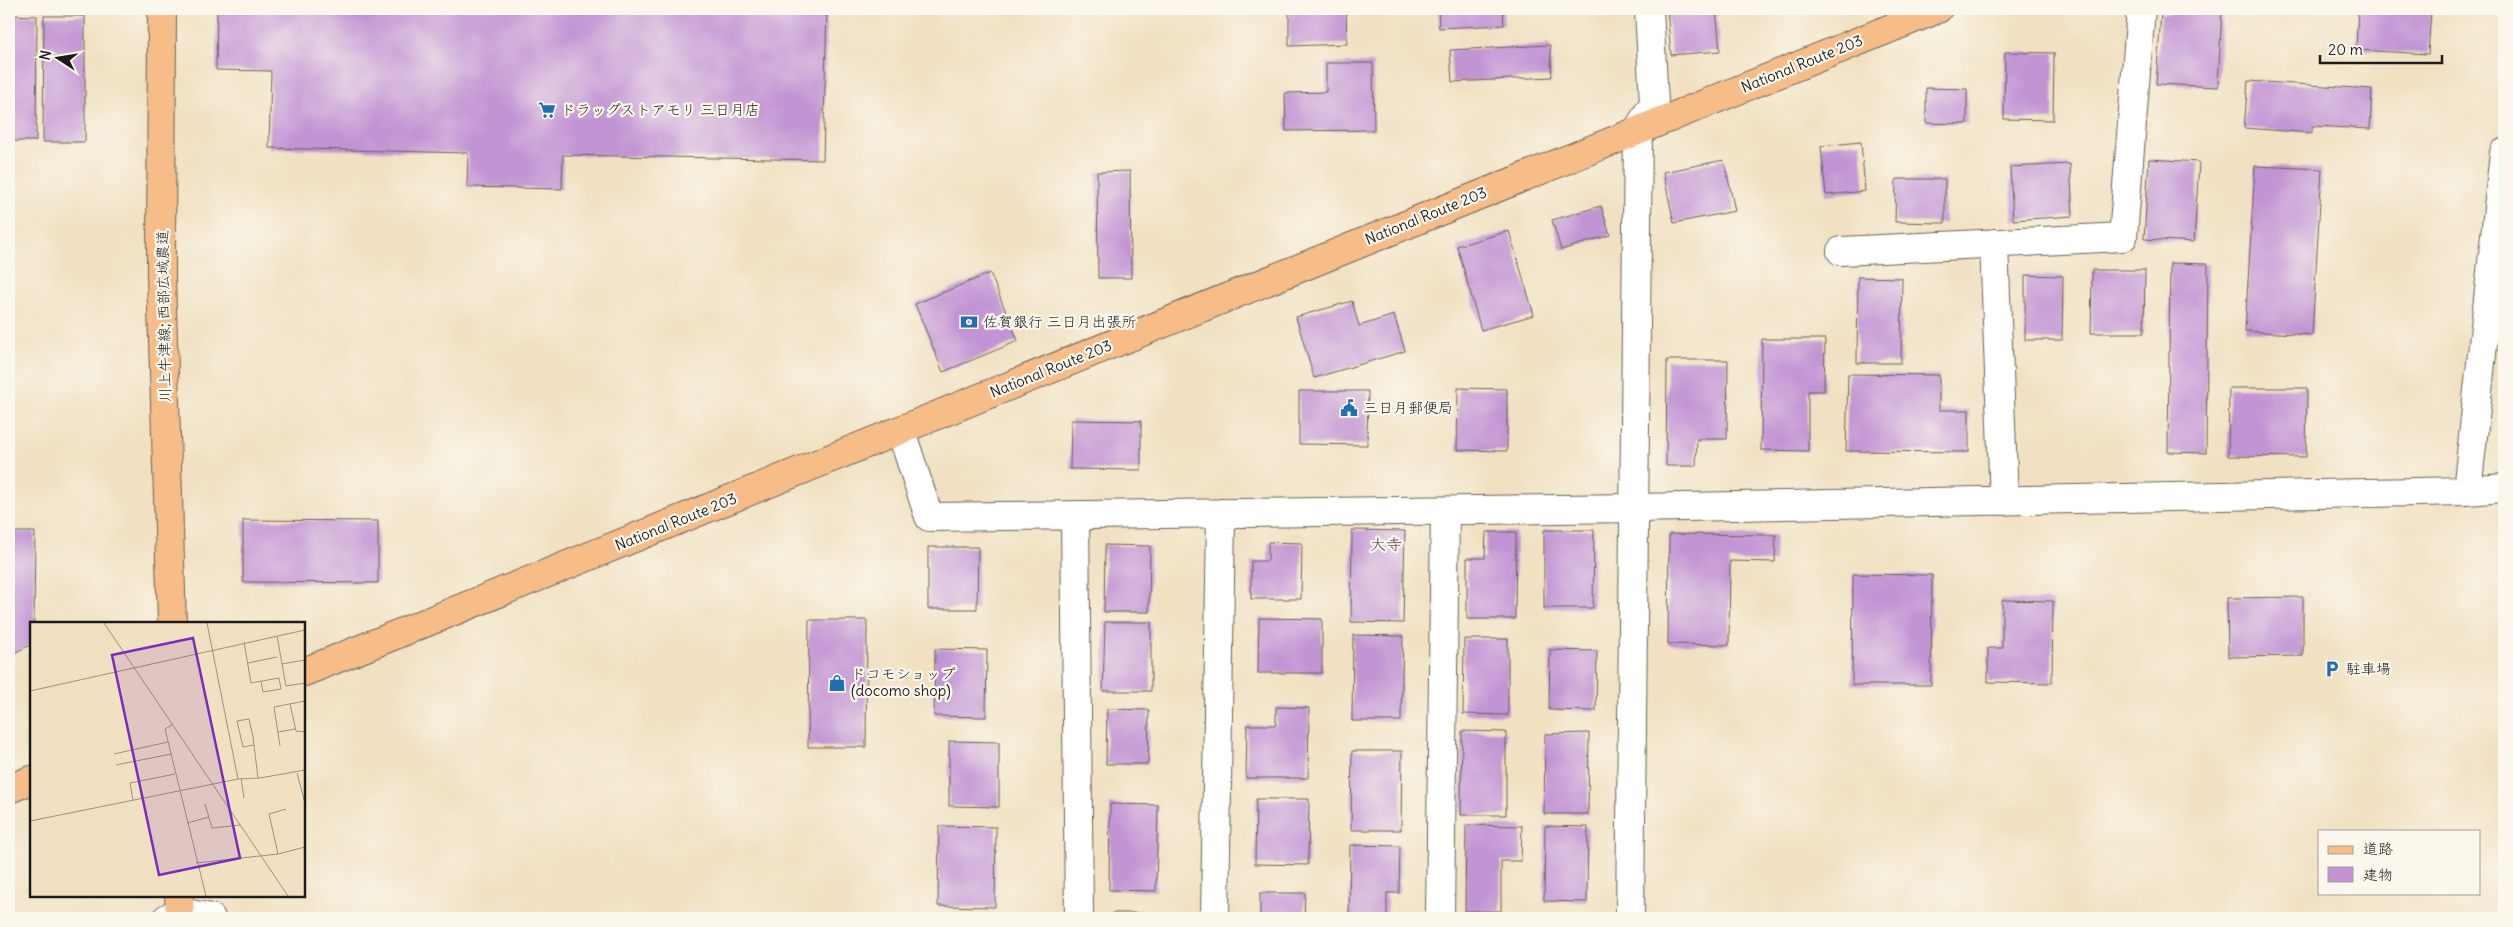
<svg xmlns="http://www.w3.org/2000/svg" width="2513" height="927" viewBox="0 0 2513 927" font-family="Delius,'Klee One',sans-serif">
<rect width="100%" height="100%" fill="#fbf7ec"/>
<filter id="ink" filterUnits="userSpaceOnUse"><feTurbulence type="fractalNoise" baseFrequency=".02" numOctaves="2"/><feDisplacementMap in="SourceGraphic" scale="10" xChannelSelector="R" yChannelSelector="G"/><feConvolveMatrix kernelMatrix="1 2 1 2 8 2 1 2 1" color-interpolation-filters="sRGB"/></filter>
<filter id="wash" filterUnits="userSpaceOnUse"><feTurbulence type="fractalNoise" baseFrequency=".0096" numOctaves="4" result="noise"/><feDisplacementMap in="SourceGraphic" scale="20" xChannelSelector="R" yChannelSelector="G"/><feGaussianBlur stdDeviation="1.12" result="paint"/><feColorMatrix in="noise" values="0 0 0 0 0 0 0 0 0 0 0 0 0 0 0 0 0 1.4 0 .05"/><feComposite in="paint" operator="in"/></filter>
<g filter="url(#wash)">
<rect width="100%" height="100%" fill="#f1e1c2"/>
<g id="blocks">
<path fill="#c294d4" d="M217,9H827L823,160L563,155L562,189L467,187L468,153L269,148L271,71L216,70Z
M1289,9H1346L1347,44L1289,46Z
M1438,9H1503L1504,25L1439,28Z
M1667,9H1716L1720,51L1671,55Z
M2172,9H2222L2218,87L2156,84L2161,13L2172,14Z
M2358,9L2431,10L2428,54L2356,50Z
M9,15L37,16L36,141H9Z
M44,16H85V142H43Z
M1550,45L1552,77L1452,82L1450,50Z
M2005,52L2054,53L2053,120L2004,119Z
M1326,63H1373L1374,130L1286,131L1285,93L1326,92Z
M2248,81L2372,89L2370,129L2312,126V133L2244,128Z
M1926,88L1967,89V124L1926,123Z
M1861,142L1865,191L1826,195L1821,146Z
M2149,159L2199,162L2194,242L2144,239Z
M1724,160L1735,211L1674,223L1663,172Z
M2070,164L2073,216L2013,220L2010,167Z
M2255,166L2322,169L2312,335L2245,331Z
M1130,171L1131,278H1098L1097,172Z
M1896,179H1945V223L1895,222Z
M1601,206L1610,235L1561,250L1552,220Z
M1509,231L1534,315L1481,330L1457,246Z
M2170,263L2208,264L2206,453L2168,452Z
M2092,270H2145L2144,333H2091Z
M990,273L1018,341L943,372L915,304Z
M2025,275L2063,276L2062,340H2025Z
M1858,277L1902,278L1901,363H1857Z
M1352,301L1359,326L1394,315L1405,351L1314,378L1296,317Z
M1762,339H1825L1824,391H1808V451L1761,450Z
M1667,360H1728L1727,439H1697L1696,466H1666Z
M1848,374L1939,375V410H1969V452L1846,451Z
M1458,388L1507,389V451L1457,450Z
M2229,388H2307L2306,457L2228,456Z
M1299,391H1368L1367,445L1299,444Z
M1071,420L1141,421V470L1070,469Z
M243,520L378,521V583L243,582Z
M1352,530L1405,531L1403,623L1351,622Z
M1544,530H1594L1593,608H1544Z
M9,532H35L34,623H31V645L9,655Z
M1486,532H1516L1515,619H1467V558H1485Z
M1669,534L1776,535L1775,562L1730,561L1729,645L1668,644Z
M1268,542L1302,543L1301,599H1251V561H1268Z
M1105,545L1150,546L1149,612H1104Z
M928,547H978L977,609H928Z
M1853,574L1932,575L1931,685H1852Z
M2303,597V656L2228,657L2227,598Z
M2002,600L2053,601L2052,683L1988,682V648H2002Z
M1259,618L1322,619V673H1258Z
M809,620H867L866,747H808Z
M1105,622H1151V691H1103Z
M1353,635L1403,636L1401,721H1352Z
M1464,639H1508V715L1463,714Z
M935,649L987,650L986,717L934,716Z
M1550,650L1597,651L1596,711L1549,710Z
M1276,707L1309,708L1308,778H1246L1247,725H1276Z
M1107,709L1149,710L1148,764H1106Z
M1462,731L1506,732V815H1461Z
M1589,733L1588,814H1544L1545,734Z
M949,741L999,742V807L949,806Z
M1352,751H1402L1401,830H1351Z
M1256,799H1309L1308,865L1255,864Z
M1110,804L1158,805L1156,891L1109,890Z
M1466,825L1522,826L1521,861H1501V911H1465Z
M939,826L996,827L995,907L938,906Z
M1545,826L1588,827L1587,902L1544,901Z
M1350,845L1400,846L1399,893H1387V918H1349Z
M1260,893H1305L1304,918H1260Z
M1112,913H1153V918H1112Z"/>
</g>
</g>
<g filter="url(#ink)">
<use href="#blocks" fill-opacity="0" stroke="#676156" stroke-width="1"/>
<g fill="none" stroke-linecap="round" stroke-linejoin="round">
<g stroke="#676156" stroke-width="30">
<path id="minor" d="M1994,243L2004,501
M1841,251L2123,237L2141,9
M901,431L929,517L1634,508L2467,491L2504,488
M2467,491L2504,153
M1075,515L1079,918
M167,918L180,912L211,918
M1215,918L1221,513
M1440,918L1445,511
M1630,918L1638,129L1654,103L1649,9"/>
</g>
<g stroke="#676156" stroke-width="30">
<path id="major" d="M162,9L161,277L172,623
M179,896L180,918"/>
</g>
<g stroke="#676156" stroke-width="30">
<path id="highway" d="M304,672L1938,9
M9,789L31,780"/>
</g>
<use href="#minor" stroke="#fff" stroke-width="28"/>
<use href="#major" stroke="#f7bd88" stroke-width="28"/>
<use href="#highway" stroke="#f7bd88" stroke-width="28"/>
</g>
</g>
<defs>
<g id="supermarket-bare" transform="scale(1.35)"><path d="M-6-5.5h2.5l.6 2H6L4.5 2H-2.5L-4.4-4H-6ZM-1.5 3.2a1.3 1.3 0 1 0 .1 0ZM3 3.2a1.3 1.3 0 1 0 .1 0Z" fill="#1f6fb2" stroke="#fbf7ec" stroke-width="2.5" paint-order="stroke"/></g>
<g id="bank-bare" transform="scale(1.35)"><path d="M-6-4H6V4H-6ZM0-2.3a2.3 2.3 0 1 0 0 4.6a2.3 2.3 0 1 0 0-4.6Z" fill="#1f6fb2" stroke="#fbf7ec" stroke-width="2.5" paint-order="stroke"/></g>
<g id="civic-bare" transform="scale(1.35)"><path d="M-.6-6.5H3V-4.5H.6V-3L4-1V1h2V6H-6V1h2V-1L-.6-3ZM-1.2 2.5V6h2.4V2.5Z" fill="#1f6fb2" stroke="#fbf7ec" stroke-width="2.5" paint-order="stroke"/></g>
<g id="parking-bare" transform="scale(1.35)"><path d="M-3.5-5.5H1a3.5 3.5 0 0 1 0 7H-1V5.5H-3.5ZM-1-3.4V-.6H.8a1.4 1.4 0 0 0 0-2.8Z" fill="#1f6fb2" stroke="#fbf7ec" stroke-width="2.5" paint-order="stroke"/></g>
<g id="shop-bare" transform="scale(1.35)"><path d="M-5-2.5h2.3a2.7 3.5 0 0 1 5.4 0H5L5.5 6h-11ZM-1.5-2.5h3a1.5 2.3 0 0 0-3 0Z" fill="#1f6fb2" stroke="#fbf7ec" stroke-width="2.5" paint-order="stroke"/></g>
</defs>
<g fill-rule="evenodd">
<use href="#supermarket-bare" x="547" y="110"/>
<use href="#bank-bare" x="969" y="322"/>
<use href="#civic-bare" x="1349" y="408"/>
<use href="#parking-bare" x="2332" y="669"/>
<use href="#shop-bare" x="837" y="683"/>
</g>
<g text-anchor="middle" stroke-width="4.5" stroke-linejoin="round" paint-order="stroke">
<g font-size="15" fill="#1c1c1c" stroke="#fbf7ec">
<text transform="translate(1802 64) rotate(-22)" y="5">National Route 203</text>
<text transform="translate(1426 216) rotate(-22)" y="5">National Route 203</text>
<text transform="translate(164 316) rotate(-91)" y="5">川上牛津線; 西部広域農道</text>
<text transform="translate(1051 369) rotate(-22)" y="5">National Route 203</text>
<text transform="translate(676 522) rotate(-22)" y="5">National Route 203</text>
</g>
<g font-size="15" fill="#1c1c1c" stroke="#fbf7ec" text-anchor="start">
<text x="561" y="115">ドラッグストアモリ 三日月店</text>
<text x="983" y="327">佐賀銀行 三日月出張所</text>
<text x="1363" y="413">三日月郵便局</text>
<text x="2346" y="674">駐車場</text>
<text x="851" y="679">ドコモショップ<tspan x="851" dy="17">(docomo shop)</tspan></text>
</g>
<g font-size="16" fill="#56465c" stroke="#fbf7ec">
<text x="1386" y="550">大寺</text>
</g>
</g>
<g transform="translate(30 622)">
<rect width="275" height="275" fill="#f1e1c2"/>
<path fill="none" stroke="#9c9280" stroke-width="1" d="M74,1L258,274M177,1L208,157M247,14L256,64L275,61M214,20L221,61L249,56L251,67L233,70L231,59M218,41L247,35M252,42L275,38M0,69L275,8M260,82L266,109L275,110M142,103L135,107L176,274M248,110L265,107M224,123L213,125L207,99L219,97L223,115L224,123L228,156M250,124L244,85L275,79M84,132L138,120M86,143L141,132M267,151L275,181M211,156L214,176M103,178L100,161L145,152M175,182L182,206L210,203M0,199L208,157L230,156L275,148M157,201L179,195M248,232L239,192L256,187M166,241L248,232L275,225"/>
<path fill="#7b2cbf" fill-opacity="0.15" stroke="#7b2cbf" stroke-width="2.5" d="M163,16L210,236L129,253L82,33Z"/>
<rect width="275" height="275" fill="none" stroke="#1c1c1c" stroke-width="2.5"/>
</g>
<rect width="2513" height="927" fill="none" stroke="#fbf7ec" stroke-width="30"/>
<rect x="2318" y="830" width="162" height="65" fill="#fbf7ec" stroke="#a29f99"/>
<rect x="2328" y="846" width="25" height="8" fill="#f7bd88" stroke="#a29f99"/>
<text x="2363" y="854" font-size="15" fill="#1c1c1c">道路</text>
<rect x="2328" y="867" width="25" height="15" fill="#c294d4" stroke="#a29f99"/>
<text x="2363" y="880" font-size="15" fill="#1c1c1c">建物</text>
<g transform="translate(58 58) rotate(282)" stroke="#fbf7ec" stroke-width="4" paint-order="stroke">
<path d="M0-4L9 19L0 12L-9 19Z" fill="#1c1c1c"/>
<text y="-8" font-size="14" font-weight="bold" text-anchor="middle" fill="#1c1c1c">N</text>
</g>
<path d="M2320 55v8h122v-8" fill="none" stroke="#1c1c1c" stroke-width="2.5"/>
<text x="2328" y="55" font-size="15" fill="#1c1c1c" stroke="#fbf7ec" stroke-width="4" paint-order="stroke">20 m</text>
</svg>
